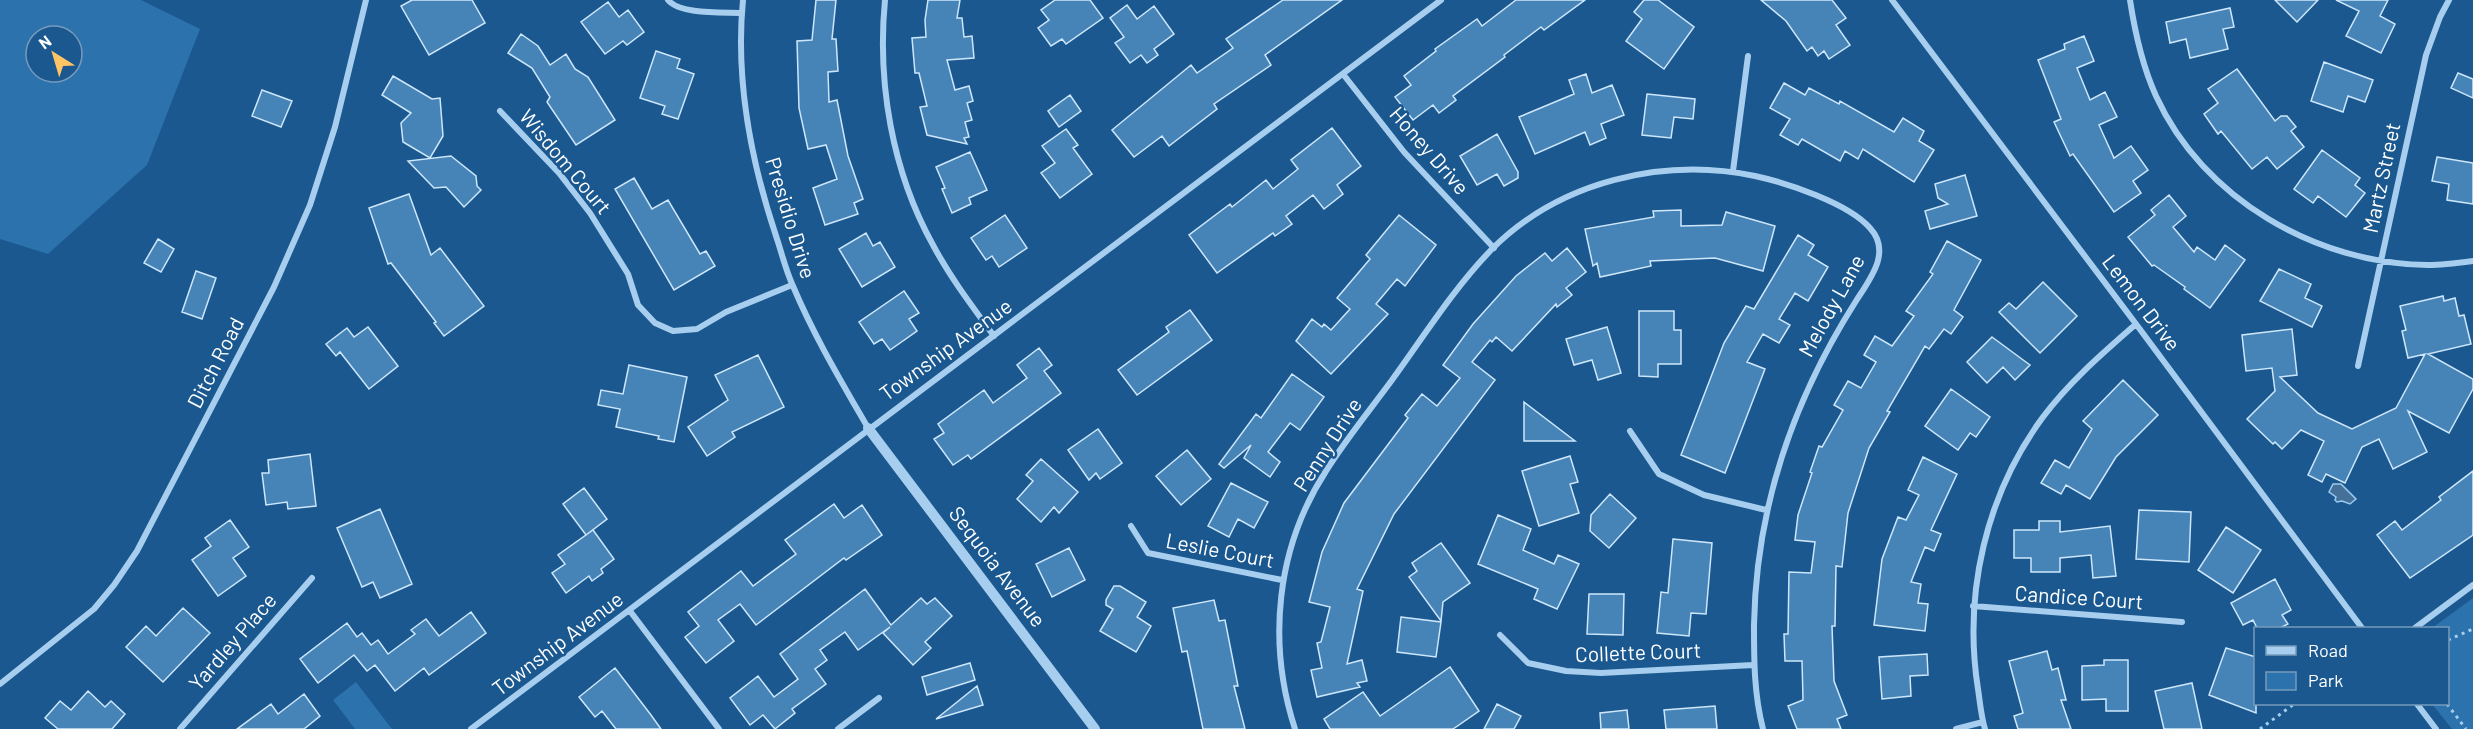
<svg xmlns="http://www.w3.org/2000/svg" width="2473" height="729" viewBox="0 0 2473 729" font-family="Barlow,sans-serif">
<rect width="100%" height="100%" fill="#1a588f"/>
<path fill="#2c72ad" fill-rule="evenodd" d="M0,0H141L200,29L147,165L48,254L0,239ZM36,36H72V72H36Z
M2473,598V729H2452L2432,704H2448V628H2432Z
M356,682L392,729H355L333,700Z"/>
<path fill="#457198" stroke="#9acaf1" stroke-width="1.5" d="M2333,484H2341L2356,499L2350,504L2342,501L2337,502L2335,500L2336,497L2329,492Z"/>
<path fill="#4684b8" stroke="#cde6fa" stroke-width="1.5" d="M412,0H472L485,23L429,55L401,6Z
M816,0H836L832,39H836L838,71L828,72L829,102L837,100L848,156L863,199L854,203L858,214L825,225L813,188L837,179L826,145L808,149L799,108L797,41L812,40Z
M928,0H960L957,18H962L964,37L972,36L974,58L947,60L955,90L969,86L973,101L967,103L972,120L965,122L969,137L964,138L967,144L927,135L920,107L927,106L919,73H915L912,38L926,37L925,20Z
M1055,0H1090L1103,18L1066,44L1062,39L1051,46L1038,28L1049,20L1041,10Z
M1283,0H1342L1265,55L1271,65L1214,104L1217,109L1169,146L1162,136L1134,157L1112,130L1191,65L1197,73L1233,48L1226,39Z
M1516,0H1585L1544,30L1541,27L1504,55L1505,57L1453,96L1456,100L1439,113L1433,105L1413,120L1395,97L1411,85L1404,76L1436,51L1435,49L1477,19L1482,26Z
M1644,0H1658L1694,27L1664,69L1626,41L1642,19L1634,12Z
M1761,0H1832L1846,18L1836,25L1850,45L1829,59L1824,51L1818,56L1812,47L1807,51L1786,21Z
M2275,0H2318L2297,22Z
M2336,0H2388L2380,16L2395,24L2381,53L2346,36L2359,11Z
M608,2L619,17L628,10L644,32L627,45L623,41L605,54L581,22Z
M1127,5L1137,19L1154,6L1174,34L1154,49L1158,55L1147,63L1141,55L1130,63L1115,43L1124,37L1110,18Z
M2230,8L2234,27L2223,29L2228,49L2190,58L2186,39L2170,43L2166,22Z
M521,34L538,46L550,65L566,54L575,69L588,77L615,120L576,145L547,102L550,97L532,68L508,53Z
M2084,36L2094,61L2077,68L2090,100L2105,92L2117,117L2099,125L2114,158L2131,146L2148,170L2133,181L2141,193L2114,212L2073,154L2070,156L2054,122L2061,119L2038,60L2065,49L2064,44Z
M656,51L680,59L677,68L694,74L678,119L662,114L665,106L640,98Z
M2324,62L2373,80L2365,102L2348,96L2343,112L2311,101Z
M2237,69L2275,121L2281,116H2287L2296,127L2291,131L2304,147L2277,169L2267,157L2252,169L2221,131L2218,134L2204,114L2218,103L2208,89Z
M2458,73L2473,79V98L2451,88Z
M1586,74L1592,93L1612,85L1624,115L1601,124L1606,138L1590,145L1585,132L1535,154L1519,117L1574,94L1569,80Z
M393,76L432,99L440,98L443,136L430,158L403,142L401,123L411,113L382,95Z
M1784,83L1805,95L1809,88L1839,104L1840,101L1894,132L1903,118L1924,131L1919,141L1934,150L1914,182L1863,149L1858,159L1845,151L1840,161L1802,139L1798,145L1780,135L1790,119L1770,108Z
M262,90L292,101L281,127L252,116Z
M1647,94L1695,99L1693,119L1674,117L1671,138L1642,135Z
M1070,95L1081,111L1059,127L1048,111Z
M1332,128L1361,166L1337,185L1343,194L1324,209L1313,195L1286,216L1292,224L1275,236L1273,233L1217,273L1189,235L1230,204L1232,207L1266,180L1273,189L1298,169L1291,160Z
M1066,129L1078,145L1073,148L1092,174L1060,198L1041,173L1055,163L1042,146Z
M1497,134L1518,172V178L1504,186L1497,174L1477,185L1460,156Z
M2322,150L2360,178L2355,185L2365,193L2346,217L2318,196L2313,203L2294,189Z
M970,152L987,190L969,198L971,204L952,213L942,189L945,188L936,167Z
M451,156L476,176L477,186L481,190L464,207L446,187L434,188L408,161Z
M2437,157L2473,163V204L2447,200L2449,184L2432,181Z
M1965,175L1977,216L1930,229L1925,211L1948,204L1938,198L1935,184Z
M634,178L652,209L668,200L700,254L706,251L715,266L674,290L615,189Z
M409,194L431,255L440,248L484,306L444,336L434,323L436,322L391,263L388,264L369,208Z
M2169,195L2186,216L2173,227L2194,252L2197,247L2215,260L2225,245L2245,260L2210,308L2184,289L2185,287L2154,265L2152,266L2128,237L2155,215L2151,210Z
M1681,210V226L1722,225L1726,212L1775,226L1763,271L1715,258L1650,261L1651,266L1600,277L1597,263L1593,266L1585,229L1654,217L1653,211Z
M1005,215L1027,248L999,267L992,256L986,260L971,238Z
M1399,215L1436,245L1405,286L1397,279L1376,304L1388,314L1331,374L1296,341L1312,319L1322,327L1324,324L1331,330L1350,309L1337,298L1370,259L1366,255Z
M866,233L873,246L880,242L895,267L862,287L839,249Z
M1798,235L1814,245L1808,255L1828,267L1808,301L1795,293L1779,319L1790,325L1779,343L1763,334L1747,362L1765,369L1725,473L1681,455L1724,343L1746,306L1754,309Z
M158,239L174,249L161,272L144,263Z
M1947,241L1981,260L1954,310L1963,317L1951,334L1944,329L1929,349L1925,346L1887,411L1890,412L1869,448L1848,513L1842,567L1836,566L1835,626H1832L1834,681L1847,715L1837,719L1841,729H1797L1788,706L1803,700L1802,661H1785L1784,634H1788L1789,572L1811,573L1815,542L1795,540L1798,515L1812,473L1810,472L1819,446L1822,447L1843,410L1834,405L1848,381L1861,388L1876,362L1864,355L1875,336L1892,346L1914,316L1906,311L1933,274L1930,272Z
M1567,248L1586,272L1566,288L1572,295L1557,307L1556,304L1512,351L1496,337L1492,342L1490,340L1472,362L1495,380L1394,514L1357,589L1363,591L1347,664L1362,660L1367,681L1357,683L1360,687L1317,697L1311,670L1322,668L1317,643L1321,642L1330,607L1309,602L1322,552L1344,503L1408,418L1405,415L1422,394L1437,406L1460,378L1443,365L1473,324L1516,276L1545,253L1552,261Z
M2279,269L2311,284L2305,298L2322,306L2312,327L2260,301Z
M196,271L216,278L202,319L182,312Z
M2043,282L2077,316L2040,353L1999,312L2009,303L2016,309Z
M904,291L919,313L909,319L917,331L890,350L882,339L874,344L859,322Z
M2443,296L2444,301L2455,298L2459,316L2464,315L2471,344L2428,354L2473,379V389L2449,433L2408,411L2427,452L2393,469L2379,439L2362,447L2345,483L2326,474L2322,482L2308,475L2324,441L2301,430L2282,449L2275,442L2273,444L2247,419L2275,391L2272,368L2246,371L2242,335L2292,329L2297,375L2280,377L2318,413L2352,429L2396,408L2425,354L2408,358L2402,331L2406,330L2400,306Z
M1190,310L1212,340L1137,395L1118,370L1169,332L1166,327Z
M1639,311H1674V330H1681V364H1658V377L1639,376Z
M368,327L398,366L369,389L340,352L336,356L326,344L347,328L354,337Z
M1607,327L1621,373L1598,380L1592,360L1574,365L1566,339Z
M1992,337L2030,365L2015,380L2003,367L1987,383L1967,362Z
M1039,348L1052,365L1044,371L1061,393L971,459L968,455L953,465L934,439L944,433L938,424L984,390L993,403L1027,378L1017,365Z
M758,355L784,407L732,432L735,437L707,456L688,427L728,400L715,375Z
M629,365L687,377L674,442L658,439L659,436L616,427L620,409L598,405L601,390L623,394Z
M1292,374L1324,397L1300,430L1290,423L1268,452L1280,462L1270,477L1244,458L1251,445L1224,468L1219,464L1256,414L1261,418Z
M2123,380L2158,415L2116,457L2090,499L2066,485L2061,494L2041,483L2055,460L2069,468L2092,429L2083,421Z
M1951,389L1990,417L1976,437L1970,433L1958,450L1925,426Z
M1524,402L1575,441H1524Z
M1098,429L1122,463L1100,479L1096,473L1089,480L1068,450Z
M1187,450L1211,479L1181,505L1156,476Z
M310,454L316,506L288,509L287,502L266,505L262,473H269L268,460Z
M1570,456L1578,482L1570,484L1579,513L1539,526L1522,471Z
M1923,457L1957,474L1931,530L1941,534L1934,551L1925,547L1911,582L1921,584L1918,603L1928,604L1925,631L1874,625L1882,559L1898,517L1906,520L1919,495L1908,490Z
M1041,459L1078,492L1059,513L1054,507L1041,522L1017,499L1033,481L1026,475Z
M2473,471V535L2410,578L2377,535L2395,521L2402,530L2441,500L2439,497Z
M1231,483L1268,502L1254,528L1238,519L1229,537L1208,526Z
M584,488L607,519L586,535L563,504Z
M1610,494L1636,518L1609,548L1590,531L1591,515Z
M834,504L844,518L862,505L882,535L846,560L844,558L756,625L740,604L718,620L734,641L706,663L685,637L699,626L688,612L741,571L753,586L796,554L785,540Z
M380,509L412,584L380,598L373,582L362,587L337,528Z
M2139,510L2191,512L2189,562L2136,559Z
M1498,515L1531,529L1523,550L1554,564L1558,555L1579,564L1557,609L1534,599L1538,589L1478,564Z
M230,520L249,547L233,558L246,576L218,596L192,560L211,546L205,538Z
M2039,521H2060V532L2110,526L2116,576L2093,578L2091,555L2060,558V572H2031V558H2014V530H2039Z
M2226,527L2261,550L2233,593L2198,570Z
M593,530L614,559L601,569L603,573L592,581L589,576L566,593L552,573L565,564L558,555Z
M1673,539L1712,543L1706,614L1691,613L1689,636L1657,633L1661,592L1668,593Z
M1441,543L1470,583L1443,602L1441,621L1409,577L1417,571L1412,563Z
M1069,548L1085,580L1052,597L1036,564Z
M2275,579L2291,610L2282,615L2288,624L2280,628H2257L2253,620L2243,625L2231,603Z
M1114,586H1120L1146,602L1137,617L1151,626L1136,652L1100,631L1113,609L1106,605V600Z
M865,589L891,625L921,598L927,604L935,598L952,616L925,642L931,648L913,665L883,633L890,627L858,650L845,632L820,650L827,660L815,669L826,684L792,709L795,713L775,729L763,715L750,725L730,698L758,676L774,697L798,679L780,654Z
M1589,594H1624L1623,635L1587,634Z
M1214,600L1219,621L1225,620L1238,686H1234L1245,729H1203L1187,651L1182,652L1173,608Z
M183,608L210,633L163,682L126,647L146,626L156,636Z
M471,612L486,633L429,675L424,668L395,691L375,665L367,671L354,655L318,683L300,659L347,623L357,637L362,633L371,645L378,640L388,654L415,634L411,630L426,619L439,636Z
M1401,617L1441,622L1436,657L1397,652Z
M2226,648L2256,657V713L2209,695Z
M2047,651L2052,670L2058,668L2066,700H2061L2071,729H2018L2014,716L2023,713L2009,661Z
M1927,654L1928,675L1910,676L1911,696L1882,699L1879,657Z
M2104,660H2128V711H2106V699L2082,700V666L2104,665Z
M970,663L975,680L927,695L922,677Z
M1450,667L1479,711L1453,729H1330L1324,719L1363,692L1380,716Z
M615,668L651,715L661,729H616L602,711L595,717L579,697Z
M2192,683L2202,729H2164L2155,691Z
M977,686L983,705L936,719Z
M88,691L105,707L111,701L125,714L112,729H58L45,718L60,701L71,710Z
M304,694L320,716L304,729H237L271,704L278,714Z
M1497,704L1521,716L1514,729H1484Z
M1715,706L1717,729H1666L1664,710Z
M1627,710L1629,729H1601L1600,713Z"/>
<g fill="none" stroke-linecap="round" stroke-linejoin="round">
<path stroke="#a7ceee" stroke-width="3" stroke-dasharray="3 4.5" stroke-linecap="butt" d="M2448,640L2473,629
M2447,704L2466,729
M2260,729L2294,704"/>
<path stroke="#a7ceee" stroke-width="6" d="M668,0C680,15 723,12 742,13
M743,0C735,81 751,162 777,239C782,254 786,271 793,286C814,336 841,381 868,428
M885,0C877,83 892,171 933,245C950,277 972,306 994,336
M1892,0L2136,324L2362,628
M2130,0C2135,33 2142,65 2156,96C2203,199 2317,264 2428,265C2443,265 2458,263 2473,261
M1343,74L1404,152L1494,248
M500,111L559,173L590,213L628,274L638,305L655,323L673,331L697,329L726,312L792,285
M1733,171L1748,56
M2358,366L2426,55L2440,17L2449,0
M1630,431L1659,474L1704,495L1766,510
M1131,526L1148,553L1282,580
M1973,606L2182,622
M630,611L719,729
M2415,628L2473,585
M1500,635L1528,663L1566,671L1601,673L1753,665
M0,684L94,609L114,585L137,551L274,287L310,205L335,127L366,0
M2417,704L2436,729
M180,729L312,578
M471,729C793,485 1118,243 1441,0
M838,729L879,698
M1295,729C1267,643 1276,548 1326,471C1346,439 1370,410 1392,380C1424,336 1454,288 1492,249C1560,181 1663,157 1755,176C1787,183 1848,203 1870,228C1892,252 1870,279 1856,301C1793,400 1756,508 1754,625C1754,661 1754,694 1763,729
M1956,729L1983,722
M1985,729C1981,716 1980,702 1978,689C1963,594 1986,494 2043,417C2070,381 2103,353 2136,324"/>
<path stroke="#a7ceee" stroke-width="10" d="M868,428L1095,729"/>
</g>
<g text-anchor="middle" stroke-width="5" stroke-linejoin="round" paint-order="stroke">
<g font-size="21" fill="#fff" stroke="#1a588f">
<text transform="translate(1429 151) rotate(49)" y="7">Honey Drive</text>
<text transform="translate(565 162) rotate(50)" y="7">Wisdom Court</text>
<text transform="translate(2382 178) rotate(-78)" y="7">Martz Street</text>
<text transform="translate(790 218) rotate(73)" y="7">Presidio Drive</text>
<text transform="translate(2141 303) rotate(53)" y="7">Lemon Drive</text>
<text transform="translate(1832 306) rotate(-61)" y="7">Melody Lane</text>
<text transform="translate(946 350) rotate(-36)" y="7">Township Avenue</text>
<text transform="translate(216 363) rotate(-63)" y="7">Ditch Road</text>
<text transform="translate(1328 445) rotate(-57)" y="7">Penny Drive</text>
<text transform="translate(1220 551) rotate(11)" y="7">Leslie Court</text>
<text transform="translate(997 567) rotate(53)" y="7">Sequoia Avenue</text>
<text transform="translate(2079 598) rotate(4)" y="7">Candice Court</text>
<text transform="translate(233 642) rotate(-49)" y="7">Yardley Place</text>
<text transform="translate(558 644) rotate(-37)" y="7">Township Avenue</text>
<text transform="translate(1638 653) rotate(-2)" y="7">Collette Court</text>
</g>
</g>
<rect x="2254" y="627" width="195" height="78" fill="#1a588f" stroke="#769bbc" stroke-width="1.5"/>
<rect x="2266" y="646" width="30" height="9" fill="#a7ceee" stroke="#769bbc" stroke-width="1.5"/>
<text x="2308" y="657" font-size="18" fill="#ffffff">Road</text>
<rect x="2266" y="672" width="30" height="18" fill="#2c72ad" stroke="#769bbc" stroke-width="1.5"/>
<text x="2308" y="687" font-size="18" fill="#ffffff">Park</text>
<g transform="translate(54 54) rotate(323)"><circle r="28" fill="#1a588f" stroke="#769bbc" stroke-width="1.5"/>
<path d="M0-4.5L10 22L0 15L-10 22Z" fill="#ffc464"/>
<text y="-9" font-size="16" font-weight="bold" text-anchor="middle" fill="#ffffff">N</text>
</g>
</svg>
